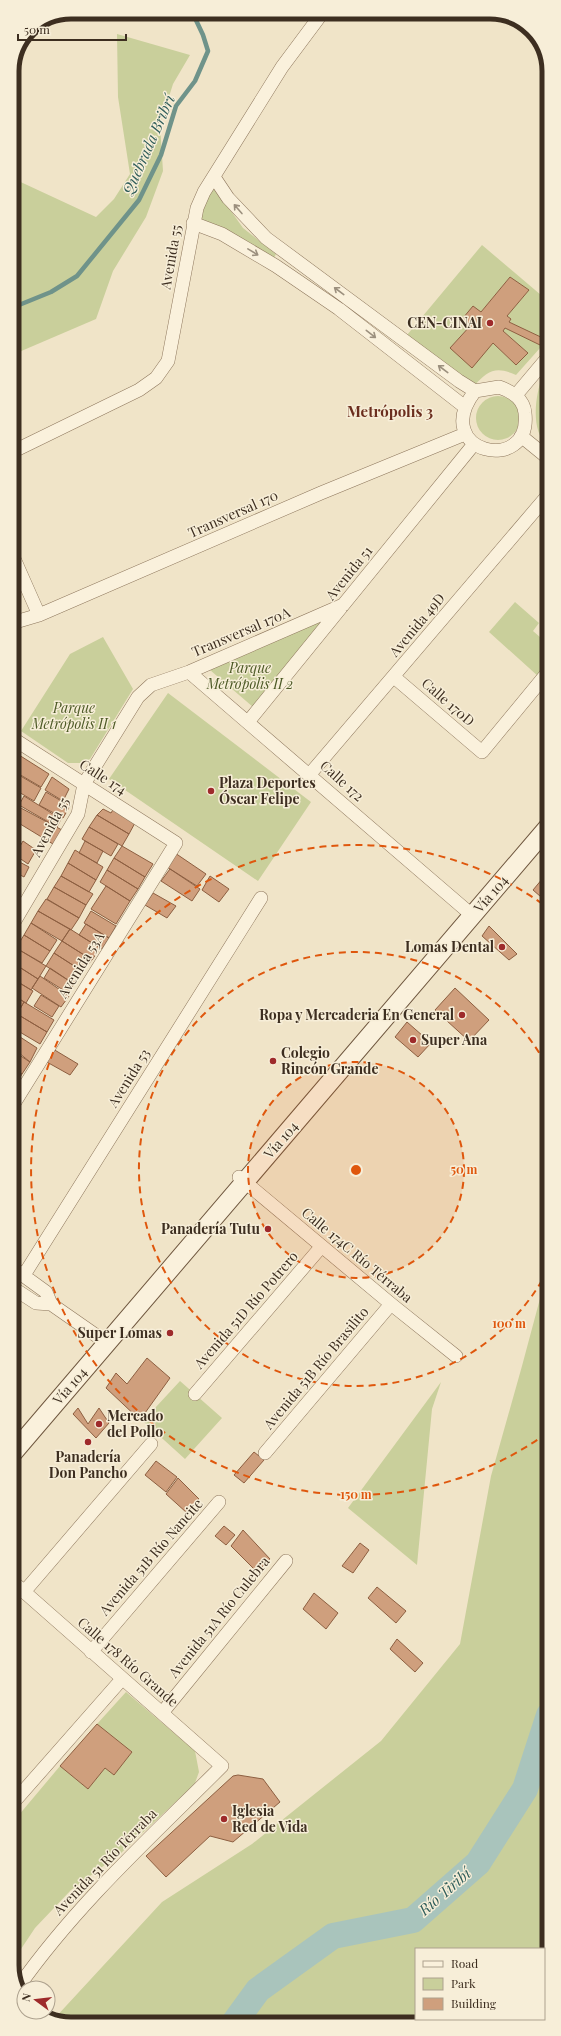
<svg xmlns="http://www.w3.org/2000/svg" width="561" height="2036" viewBox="0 0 561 2036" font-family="'Playfair Display',serif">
<rect width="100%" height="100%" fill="#f0e4c8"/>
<path fill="#c9cf9b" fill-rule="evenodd" d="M117,34L190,55L173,84L160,125L163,171L146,217L113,271L96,319L12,355V178L96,217L114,199L130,174L118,97Z
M214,187L243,228L276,254L274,258L197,221L205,199Z
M482,245L548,301V339L516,375C496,366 488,370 474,386L407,335ZM510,277L529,290L507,316L511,319L509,322L544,339L540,345L505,328L503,331L527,352L516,365L493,343L450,348L471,325L463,318L473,307L481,312Z
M543,374L548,378V446C529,430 536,393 543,374Z
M476 418a22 22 0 1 1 44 0a22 22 0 1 1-44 0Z
M515,602L539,623L533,631L548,644V665L539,677L489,632Z
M329,617L253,707L210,670Z
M103,637L133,689L90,759L83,763H68L21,731L70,654Z
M168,693L311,802L258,881L109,779Z
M549,1265V1962L544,1965V1949H416V2019H464L458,2023L67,2024L54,2019L162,1902L252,1844L381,1741L460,1644L491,1476L522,1366Z
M180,1381L222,1418L185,1459L143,1421Z
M441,1382L432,1409L417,1565L348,1508Z
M126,1692L195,1751L199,1772L195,1783L181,1797L121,1853L71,1890L35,1928L13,1961V1822L60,1766L88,1789L105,1768L114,1774L132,1752L97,1724Z"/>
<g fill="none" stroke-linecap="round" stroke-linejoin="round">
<path stroke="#6f938a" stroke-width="4.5" d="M12,305H19L51,292L77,276L139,200L161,155L176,106L195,81L208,51L203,35L195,18L199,12"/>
<path stroke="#a9c4bc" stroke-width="26" d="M234,2023L258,1990L333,1936L413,1920L478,1863L525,1789L549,1715"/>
</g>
<path fill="#cf9f7d" stroke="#8d5f41" d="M510,277L529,290L507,316L511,319L509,322L545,339L540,345L505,328L503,331L528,353L516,365L493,343L472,368L450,348L471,325L463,318L473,306L481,312Z
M19,755L49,774L41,787L12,770V765Z
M12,771L41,788L34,801L12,788Z
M52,777L69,789L63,801L45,790Z
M46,792L70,806L63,818L39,805Z
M24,796L61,819L57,827L19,805Z
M19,807L62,830L53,844L12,819Z
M114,808L136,821L129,834L97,815L103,809L111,813Z
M97,815L129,834L122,846L89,827Z
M12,820L19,824L12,834Z
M89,827L118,844L111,856L82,839Z
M23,841L36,850L28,864L15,855Z
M85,841L103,851L97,863L79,853Z
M122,846L153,864L145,877L114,858Z
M75,850L103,867L96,880L68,863Z
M175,853L206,874L197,886L167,867Z
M12,858L29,867L24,877L13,871Z
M114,858L145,877L138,889L107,870Z
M68,863L96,880L89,892L61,876Z
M170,869L200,889L192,901L161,881Z
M107,870L138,889L130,901L100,882Z
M548,872V903L533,890Z
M61,876L93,894L86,905L54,887Z
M210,876L229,889L219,902L202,890Z
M106,886L130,901L116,924L91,909Z
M54,887L86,905L79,918L47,899Z
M153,893L176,906L167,918L145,905Z
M46,899L79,918L71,930L38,911Z
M38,911L70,929L62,941L31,923Z
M91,911L116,926L109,938L84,923Z
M31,923L57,940L50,951L24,935Z
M86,924L109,938L102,949L79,935Z
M489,926L517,954L509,960L482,936Z
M70,929L100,948L92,960L62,941Z
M24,935L50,951L42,963L16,948Z
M62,941L92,960L82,971L54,953Z
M16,948L46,966L38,979L13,963V954Z
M54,953L82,971L74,984L46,966Z
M13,963L38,979L31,990L13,979Z
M50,968L74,984L68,993L44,978Z
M40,976L69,996L61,1007L32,988Z
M13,979L33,991L26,1003L13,995Z
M455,988L489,1020L469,1041L435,1010Z
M13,995L24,1002L17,1014L13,1011Z
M41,995L59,1006L52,1017L34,1006Z
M24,1002L54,1020L47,1032L17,1014Z
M17,1014L47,1032L40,1044L13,1028V1022Z
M407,1022L431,1043L418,1057L395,1037Z
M17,1035L37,1048L30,1062L13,1048V1041Z
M53,1049L78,1064L70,1075L45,1061Z
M13,1051L30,1062L22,1074L13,1068Z
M13,1068L22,1074L15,1086L13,1085Z
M147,1358L170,1378L140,1420L106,1388L116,1373L127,1384Z
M78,1408L88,1424L99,1408L109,1423L96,1438L73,1414Z
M254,1452L264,1460L244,1483L234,1475Z
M156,1461L177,1477L166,1492L145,1475Z
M178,1478L199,1499L187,1513L166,1494Z
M224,1526L235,1535L226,1545L215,1536Z
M243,1530L270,1559L257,1572L231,1546Z
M360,1543L369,1550L353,1573L342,1566Z
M377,1587L406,1611L396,1623L368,1598Z
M314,1593L338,1613L326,1629L303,1609Z
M397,1639L423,1663L415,1672L390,1649Z
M97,1724L132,1752L114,1775L105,1768L88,1789L60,1766Z
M238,1775L263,1779L280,1802L233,1842L210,1836L166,1877L146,1856L233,1776Z"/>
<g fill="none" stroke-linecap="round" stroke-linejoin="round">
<g stroke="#8d765c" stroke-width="14">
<path id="minor" d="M214,177L228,198L266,238L459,381L475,391
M193,223L222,234L276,266L339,309L465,407
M499,387C511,391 524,399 525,413C532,476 428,453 475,391Z
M516,395L548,357
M521,436L548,458
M12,452L139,390L156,378L168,361L197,208L204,192L282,67L323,12
M12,554L39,615
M12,623L39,615L321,493L465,434
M189,672L473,916
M394,677L482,752L548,672
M248,722L474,444
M12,738L176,843L13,1105
M310,774L548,495
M13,924L78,814L84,784L138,697L151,685L189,672L343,605
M239,1177L391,1304L456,1356
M13,1268L46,1292L51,1304
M24,1275L261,898
M13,1288L36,1303L51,1304L107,1343
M195,1394L321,1247
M265,1453L391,1304
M13,1582L222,1766C151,1837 77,1904 19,1986
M24,1592L151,1444
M91,1652L219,1502
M162,1713L286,1561
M13,1803L122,1679"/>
</g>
<g stroke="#6f573f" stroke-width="20">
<path id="secondary" d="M13,1453L548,827"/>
</g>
<use href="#minor" stroke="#faf1dc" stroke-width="13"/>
<use href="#secondary" stroke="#faf1dc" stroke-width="18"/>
</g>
<defs><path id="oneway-shaft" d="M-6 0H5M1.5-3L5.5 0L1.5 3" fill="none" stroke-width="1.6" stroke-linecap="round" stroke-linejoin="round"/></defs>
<g stroke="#9c907e">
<use href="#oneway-shaft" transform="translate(238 209) rotate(-131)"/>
<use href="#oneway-shaft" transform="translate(253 252) rotate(31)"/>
<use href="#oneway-shaft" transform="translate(339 291) rotate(-143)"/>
<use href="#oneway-shaft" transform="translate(371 334) rotate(38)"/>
<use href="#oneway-shaft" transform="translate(443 369) rotate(-143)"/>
</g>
<circle cx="356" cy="1170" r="108" fill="#df570d" fill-opacity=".12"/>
<g fill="none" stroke="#df570d" stroke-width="2" stroke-dasharray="7 5">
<circle cx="356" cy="1170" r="108"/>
<path d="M548 1270A217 217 0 1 1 548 1068"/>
<path d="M547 1433A325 325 0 1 1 547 907"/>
</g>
<g fill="#9e2a2b" stroke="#f7eed8" stroke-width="1.5">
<circle cx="490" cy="323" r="4"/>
<circle cx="211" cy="791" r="4"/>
<circle cx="502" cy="947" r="4"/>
<circle cx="462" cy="1015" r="4"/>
<circle cx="413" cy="1040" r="4"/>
<circle cx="273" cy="1061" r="4"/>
<circle cx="268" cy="1229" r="4"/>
<circle cx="170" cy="1333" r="4"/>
<circle cx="99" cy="1424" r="4"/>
<circle cx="88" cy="1442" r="4"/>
<circle cx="224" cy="1819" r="4"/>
</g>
<g text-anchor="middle" stroke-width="3" stroke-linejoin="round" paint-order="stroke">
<g font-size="14" fill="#3d2e20" stroke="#f7eed8">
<text transform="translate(171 257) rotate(-80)" y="5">Avenida 55</text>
<text transform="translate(233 514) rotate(-24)" y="5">Transversal 170</text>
<text transform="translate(349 573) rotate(-51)" y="5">Avenida 51</text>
<text transform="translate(417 625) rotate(-50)" y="5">Avenida 49D</text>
<text transform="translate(241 632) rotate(-23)" y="5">Transversal 170A</text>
<text transform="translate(448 702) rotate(41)" y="5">Calle 170D</text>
<text transform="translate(103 777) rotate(33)" y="5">Calle 174</text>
<text transform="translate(342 781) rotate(42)" y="5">Calle 172</text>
<text transform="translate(50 827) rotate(-62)" y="5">Avenida 55</text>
<text transform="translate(491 894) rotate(-49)" y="5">Vía 104</text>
<text transform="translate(81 965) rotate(-58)" y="5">Avenida 53A</text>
<text transform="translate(129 1078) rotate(-58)" y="5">Avenida 53</text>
<text transform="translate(281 1140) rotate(-49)" y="5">Vía 104</text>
<text transform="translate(357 1255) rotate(40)" y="5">Calle 174C Río Térraba</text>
<text transform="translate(246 1310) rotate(-49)" y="5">Avenida 51D Río Potrero</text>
<text transform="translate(316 1368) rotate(-50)" y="5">Avenida 51B Río Brasilito</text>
<text transform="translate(70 1386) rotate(-49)" y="5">Vía 104</text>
<text transform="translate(151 1557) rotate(-49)" y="5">Avenida 51B Río Nancite</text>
<text transform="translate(219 1617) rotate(-51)" y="5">Avenida 51A Río Culebra</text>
<text transform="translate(128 1662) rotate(41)" y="5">Calle 178 Río Grande</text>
<text transform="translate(105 1862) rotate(-46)" y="5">Avenida 51 Río Térraba</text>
</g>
<g font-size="14" font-weight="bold" fill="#3d2e20" stroke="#f7eed8" text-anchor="end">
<text x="482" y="328">CEN-CINAI</text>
<text x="219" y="788" text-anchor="start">Plaza Deportes<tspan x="219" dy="16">Óscar Felipe</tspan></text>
<text x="494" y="952">Lomas Dental</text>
<text x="454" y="1020">Ropa y Mercaderia En General</text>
<text x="421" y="1045" text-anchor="start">Super Ana</text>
<text x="281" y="1058" text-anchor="start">Colegio<tspan x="281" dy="16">Rincón Grande</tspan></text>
<text x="260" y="1234">Panadería Tutu</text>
<text x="162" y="1338">Super Lomas</text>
<text x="107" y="1421" text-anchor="start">Mercado<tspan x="107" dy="16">del Pollo</tspan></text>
<text x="88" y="1462" text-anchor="middle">Panadería<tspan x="88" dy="16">Don Pancho</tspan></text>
<text x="232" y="1816" text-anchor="start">Iglesia<tspan x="232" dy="16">Red de Vida</tspan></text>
</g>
<g font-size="14" font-style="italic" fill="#4d5a26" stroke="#f7eed8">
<text x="250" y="673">Parque<tspan x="250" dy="16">Metrópolis II 2</tspan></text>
<text x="74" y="713">Parque<tspan x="74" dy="16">Metrópolis II 1</tspan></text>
</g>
<g font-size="15" font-style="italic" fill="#2f5d5a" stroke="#f7eed8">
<text transform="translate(149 145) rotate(-66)" y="5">Quebrada Bribrí</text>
<text transform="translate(445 1892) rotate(-41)" y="5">Río Tiribí</text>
</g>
<g font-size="15" font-weight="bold" fill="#6b2e1e" stroke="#f7eed8">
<text x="390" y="417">Metrópolis 3</text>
</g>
</g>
<path d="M0 0H561V2036H0ZM71 19H490A52 52 0 0 1 542 71V1965A52 52 0 0 1 490 2017H71A52 52 0 0 1 19 1965V71A52 52 0 0 1 71 19Z" fill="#f7eed8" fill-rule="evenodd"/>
<path fill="none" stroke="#3d2e20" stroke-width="5" d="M71 19H490A52 52 0 0 1 542 71V1965A52 52 0 0 1 490 2017H71A52 52 0 0 1 19 1965V71A52 52 0 0 1 71 19Z"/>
<circle cx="356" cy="1170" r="6" fill="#df570d" stroke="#f7eed8" stroke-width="2"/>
<g font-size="12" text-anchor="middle" font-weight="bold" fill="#df570d" stroke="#f7eed8" stroke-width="3" stroke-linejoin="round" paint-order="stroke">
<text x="464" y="1174">50 m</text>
<text x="509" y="1328">100 m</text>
<text x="356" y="1499">150 m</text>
</g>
<rect x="415" y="1948" width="130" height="72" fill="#f7eed8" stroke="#ada18e"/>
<rect x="423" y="1961" width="20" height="6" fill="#faf1dc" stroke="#ada18e"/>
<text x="451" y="1968" font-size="12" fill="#3d2e20">Road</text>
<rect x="423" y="1978" width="20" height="12" fill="#c9cf9b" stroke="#ada18e"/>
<text x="451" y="1988" font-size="12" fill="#3d2e20">Park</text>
<rect x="423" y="1998" width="20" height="12" fill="#cf9f7d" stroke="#ada18e"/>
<text x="451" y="2008" font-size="12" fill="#3d2e20">Building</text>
<g transform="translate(36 2000) rotate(285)"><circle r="19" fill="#f7eed8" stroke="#ada18e"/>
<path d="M0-3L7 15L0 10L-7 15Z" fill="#9e2a2b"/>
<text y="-6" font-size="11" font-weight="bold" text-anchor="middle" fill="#3d2e20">N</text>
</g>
<path d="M18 34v6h108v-6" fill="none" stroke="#3d2e20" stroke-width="2"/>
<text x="24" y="34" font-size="12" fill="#3d2e20" stroke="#f7eed8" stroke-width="3" paint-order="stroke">50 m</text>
</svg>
